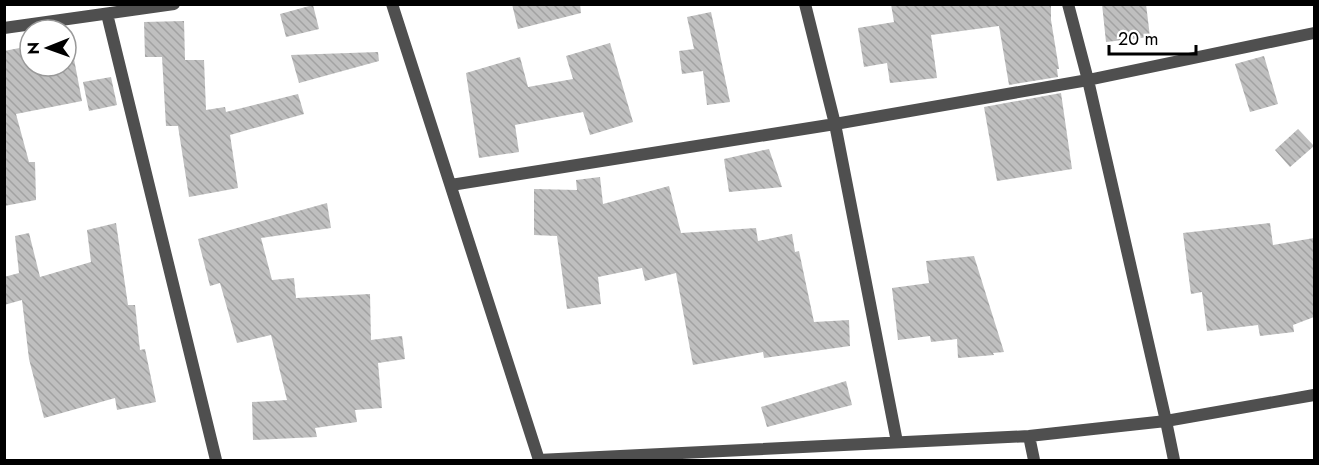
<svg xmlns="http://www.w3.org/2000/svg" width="1319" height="465" viewBox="0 0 1319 465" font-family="Jost,sans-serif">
<defs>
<pattern id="building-back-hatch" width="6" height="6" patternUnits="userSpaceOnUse" patternTransform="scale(1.5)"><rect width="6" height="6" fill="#bfbfbf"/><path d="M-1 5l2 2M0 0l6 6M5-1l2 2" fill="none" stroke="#a2a2a2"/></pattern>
</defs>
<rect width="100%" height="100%" fill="#fff"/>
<path fill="url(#building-back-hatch)" d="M512,4H580L581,13L518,29Z
M891,4H1051V20L1059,69H1057L1058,77L1009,85L999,26L931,35L937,78L890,83L887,63L864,67L858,28L894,22Z
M1102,4H1146L1150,37L1106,42Z
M313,5L319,29L286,37L280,14Z
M711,12L730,102L707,105L703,71L682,74L679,51L694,49L687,17Z
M184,21L185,60H204L206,110L225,107L226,112L298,94L304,114L230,135L238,188L189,197L178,126H166L162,57H145L144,22Z
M70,38L82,101L16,114L29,162H35L36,200L4,206V51L30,46V66H66V39Z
M610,43L633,122L590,135L583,112L515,125L519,152L479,158L466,73L520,57L528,87L573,79L566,56Z
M378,52L379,61L299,83L291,55Z
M1264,56L1278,104L1250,112L1235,64Z
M111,77L117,105L89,111L83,82Z
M1061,93L1072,169L997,181L984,107Z
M1298,129L1314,146L1290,167L1275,150Z
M769,149L782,187L729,192L724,159Z
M600,177L603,204L669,186L681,233L756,228L758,241L792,234L795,252L799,251L814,322L849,320L850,346L764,358L763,352L693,365L676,273L645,281L642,268L598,277L601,304L567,309L557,236L534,235V189L577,190L576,180Z
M327,203L331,228L261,238L272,280L294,278L296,298L370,294L371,340L402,336L405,359L378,363L382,408L355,410L357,422L315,428L317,437L253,440L252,402L287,400L271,335L237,343L220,283L210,286L198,239Z
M116,223L128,305H135L140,350L145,349L156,402L117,410L115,398L44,418L29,359L22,300L4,305V277L19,273L15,236L29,233L40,277L91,262L87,230Z
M1270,223L1273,245L1314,238V317L1293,325L1294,332L1260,336L1258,325L1207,331L1202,292L1191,294L1183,233Z
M974,256L1004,352L993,353L994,355L958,358L957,339L931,342L930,336L898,340L892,288L929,283L926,261Z
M846,381L852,405L767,427L761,407Z"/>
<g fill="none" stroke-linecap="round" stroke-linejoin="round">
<path stroke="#4f4f4f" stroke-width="12" d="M392,4L539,460
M805,4L835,124L897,442
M1068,4L1088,80L1166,421L1174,460
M107,14L216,460
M4,28L174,4
M451,185L835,124L1088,80L1314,33
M1029,436L1034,460
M538,460L1029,436L1166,421L1314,395"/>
</g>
<rect width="1319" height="465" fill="none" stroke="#000000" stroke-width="12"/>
<g transform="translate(48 48) rotate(269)"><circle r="28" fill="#ffffff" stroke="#999999" stroke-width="1.5"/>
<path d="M0-4.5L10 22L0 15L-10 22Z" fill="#000000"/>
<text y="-9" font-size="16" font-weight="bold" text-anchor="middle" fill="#000000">N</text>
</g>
<path d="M1109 45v9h87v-9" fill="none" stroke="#000000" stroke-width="3"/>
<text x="1118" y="45" font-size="18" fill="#000000" stroke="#ffffff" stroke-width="4.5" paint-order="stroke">20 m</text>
</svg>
